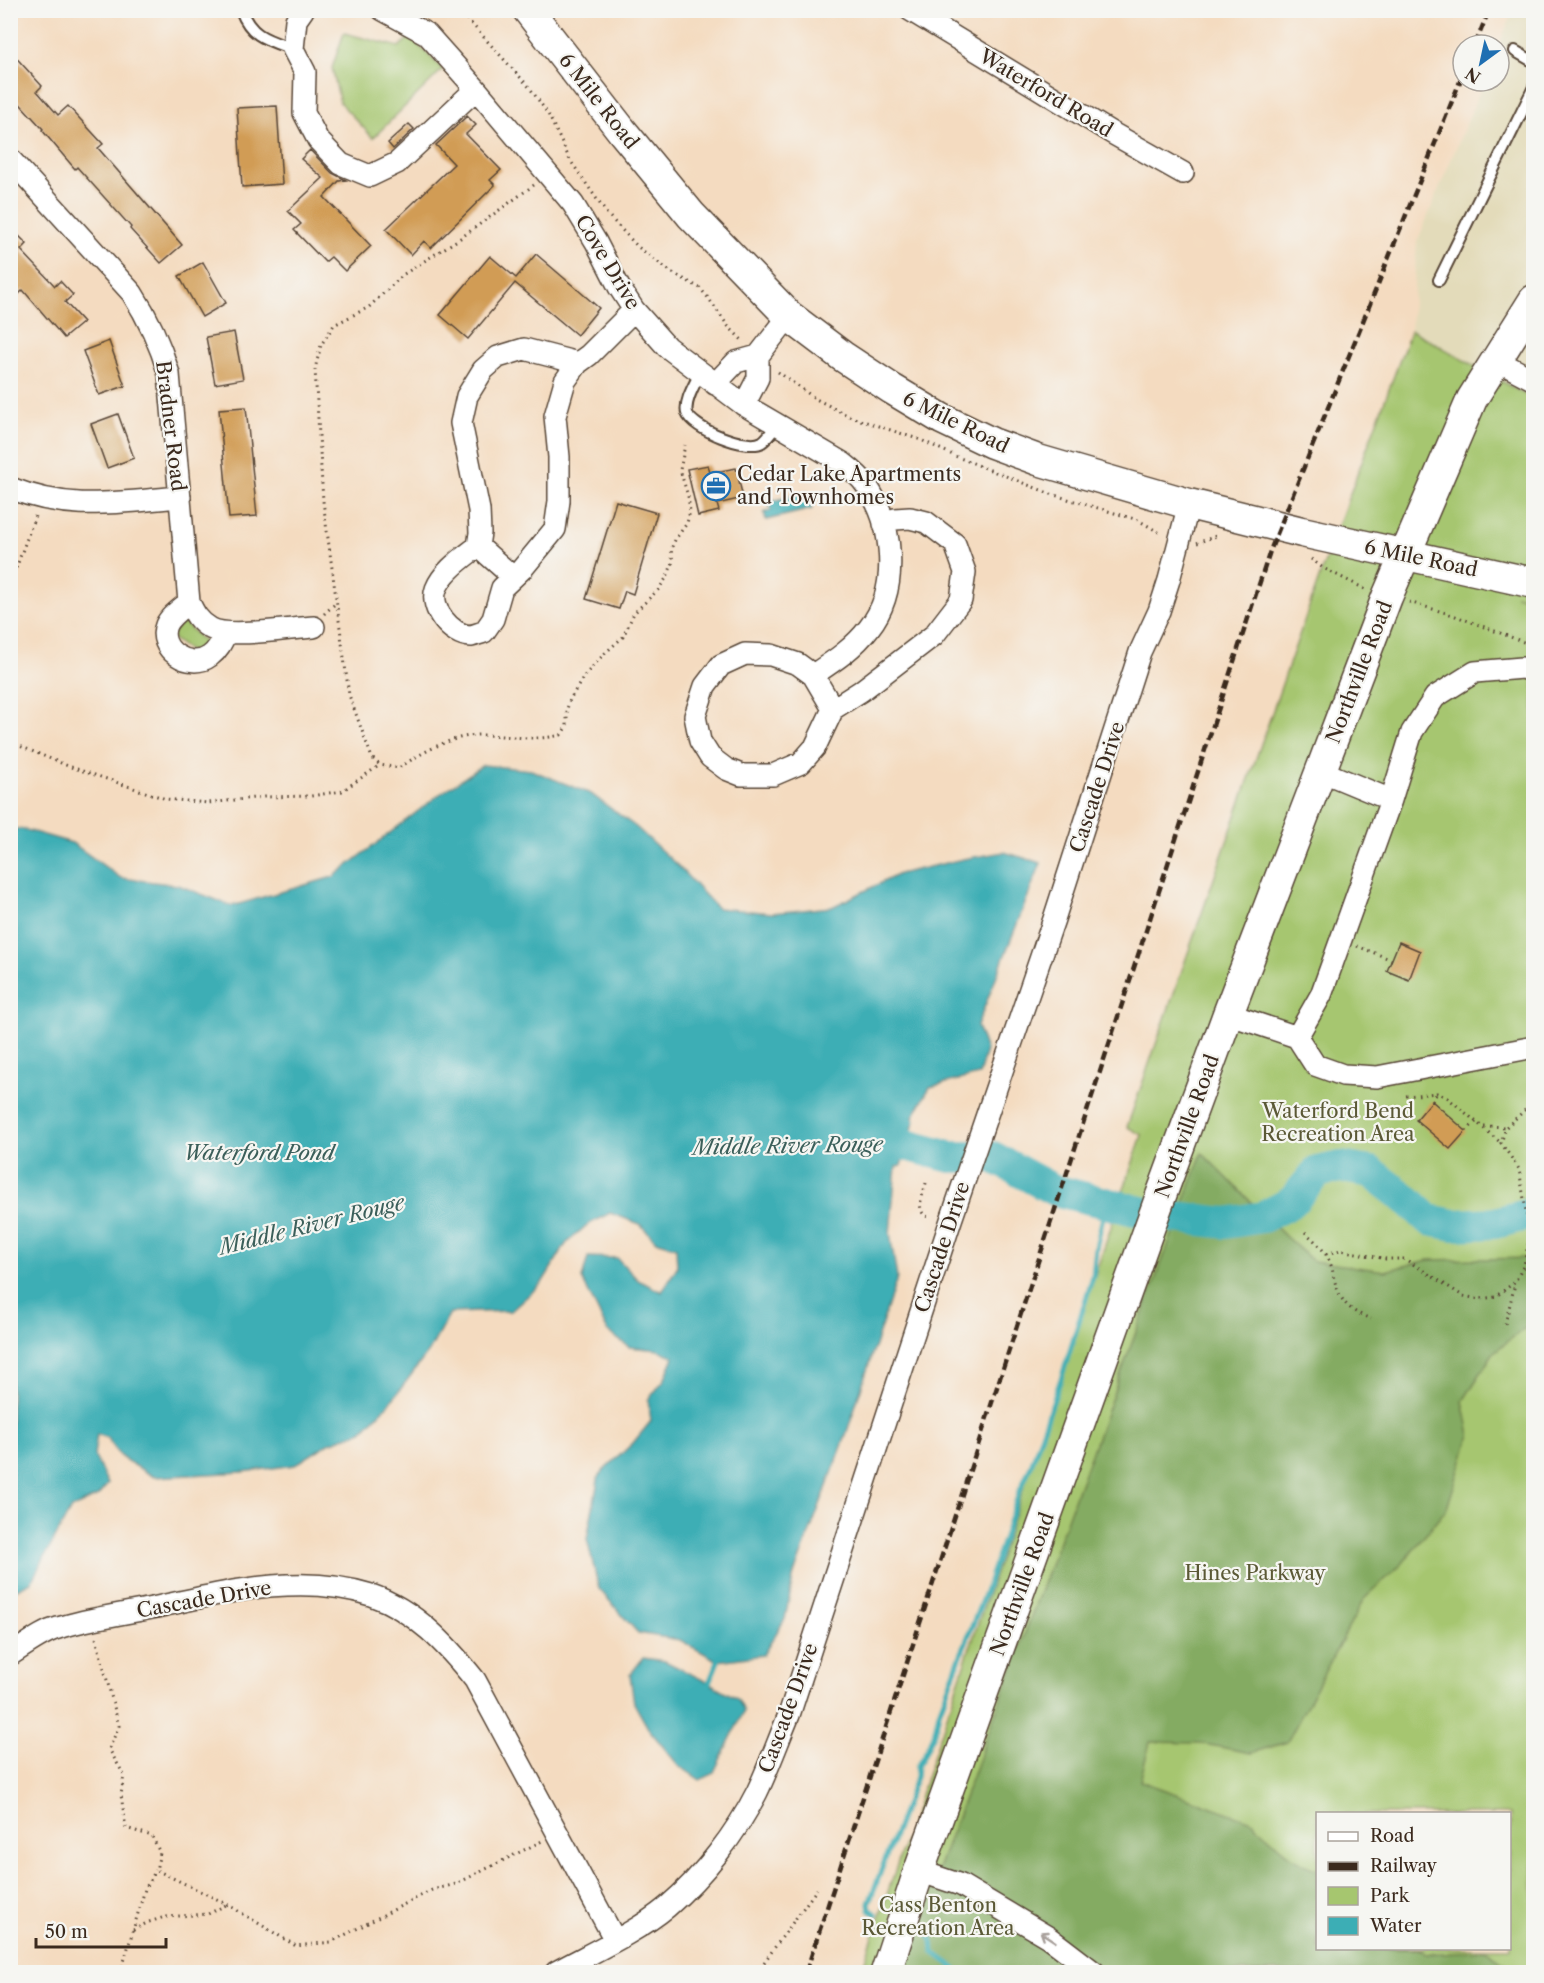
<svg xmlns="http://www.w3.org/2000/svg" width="1544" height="1983" viewBox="0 0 1544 1983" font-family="'Libre Caslon Text',serif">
<rect width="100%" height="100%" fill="#f6f6f2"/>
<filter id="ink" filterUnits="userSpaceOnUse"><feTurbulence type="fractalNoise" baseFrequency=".0167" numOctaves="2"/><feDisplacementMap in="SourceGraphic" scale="12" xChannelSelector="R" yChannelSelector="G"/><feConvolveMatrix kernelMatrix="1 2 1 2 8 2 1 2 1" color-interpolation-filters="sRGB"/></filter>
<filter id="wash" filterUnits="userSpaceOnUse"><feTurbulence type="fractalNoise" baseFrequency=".008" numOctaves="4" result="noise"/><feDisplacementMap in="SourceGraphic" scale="24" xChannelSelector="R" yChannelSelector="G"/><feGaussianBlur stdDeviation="1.35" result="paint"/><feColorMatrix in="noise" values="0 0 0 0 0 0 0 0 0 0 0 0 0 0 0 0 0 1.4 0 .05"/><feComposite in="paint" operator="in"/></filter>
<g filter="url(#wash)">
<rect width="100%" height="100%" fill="#f4dbc0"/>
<path fill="#e3dbba" d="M1513,11H1533V399L1411,330L1417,242L1484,81H1499V45Z"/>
<path fill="#a6c66f" stroke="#707846" stroke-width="1.5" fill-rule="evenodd" d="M344,33L399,47L410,37L443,69L373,138L340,103L332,68Z
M1411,330L1533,399V599L1515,595L1534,600L1533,1972H861L1142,1135L1127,1127L1329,550ZM1318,1814H1510V1948H1318Z
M182,620L200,638L209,643L207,649L192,653L173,639V633Z"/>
<path fill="#84ab62" stroke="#606a40" stroke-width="1.5" d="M1202,1153L1286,1237L1313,1261L1385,1271L1428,1260L1533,1258V1322L1494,1352L1463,1401L1470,1435L1447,1508L1402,1564L1364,1599L1287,1742L1251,1753L1199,1743L1150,1742L1140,1781L1254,1822L1257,1827C1275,1842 1294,1864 1317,1869L1318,1948L1419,1949L1427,1954L1485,1950L1518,1972H900Z"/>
<path fill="#3caeb5" stroke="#3c6c6a" stroke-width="1.5" d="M808,492L812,509L766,520L764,513L771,510L769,502Z
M483,765L531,770L591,794L636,827L678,866L717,908L772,913L832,907L899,874L963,859L1004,852L1041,863L977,1026L986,1050L979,1075L930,1087L913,1117L915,1121L906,1145L901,1166L896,1167L890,1233L897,1278L844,1441L794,1574L785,1619L763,1655L718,1661L680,1640L638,1633L599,1589L587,1539L599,1475L633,1443L651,1421L648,1400L664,1380L674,1357L659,1350L629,1347L608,1332L582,1279L588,1257L617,1258L638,1280L662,1292L677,1267L676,1247L656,1241L640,1224L610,1213L587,1225L566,1244L542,1283L511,1311L450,1313L429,1351L393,1399L362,1431L329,1443L295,1465L243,1472L154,1477L122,1458L107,1438L97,1434L94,1455L108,1484L98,1496L71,1509L31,1582L11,1592V829H23L72,843L121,878L178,885L232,906L333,877L440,794Z
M643,1658L665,1661L709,1683L737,1698L744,1711L713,1774L700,1780L678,1765L648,1728L634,1703L630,1675Z"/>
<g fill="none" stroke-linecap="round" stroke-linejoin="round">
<path stroke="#3caeb5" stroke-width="5" d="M709,1683L718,1661
M876,1914L870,1909L869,1903L916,1777L917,1766L923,1757L931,1739L934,1735L939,1712L986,1590L1019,1493L1032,1463L1065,1367L1093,1276L1096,1248L1106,1203
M929,1935L932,1941L933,1952L951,1965L958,1972"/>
<path stroke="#3caeb5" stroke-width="32" d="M906,1145L951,1157H993L1054,1190L1150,1214L1226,1223L1263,1217L1292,1202L1317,1172L1341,1167L1371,1172L1410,1202L1429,1220L1454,1225L1495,1223L1534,1213"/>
</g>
<g id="blocks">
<path fill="#d19c55" d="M10,51L42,86L37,91L58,115L68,106L103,144L98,148L182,245L161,263L130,229L131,227L77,167L75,169L63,155L42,130L43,129L10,93Z
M277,106L282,184L242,187L237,108Z
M467,116L476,125L466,134L501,170L490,180L495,185L431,248L424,241L411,255L386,229L454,164L436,145Z
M409,124L414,129L393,149L388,143Z
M310,150L332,173L346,180L339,181L324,197L371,246L345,271L331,257L325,262L294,230L301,224L288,211L323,178L301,159Z
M10,227L27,244L21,250L55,286L60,281L73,295L65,302L83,322L64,338L23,290L19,294L10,284Z
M536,254L599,308L577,335L515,283L468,339L440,315L490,256L516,278Z
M203,262L226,303L202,317L179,276Z
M234,332L243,379L215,384L206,337Z
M109,341L125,386L99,395L83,351Z
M246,407L257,516L229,518L219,409Z
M118,414L134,458L107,468L91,424Z
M708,465L710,473L736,468L743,498L717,504L719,511L698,516L687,469Z
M616,501L657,513L633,594L625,591L619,609L586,599Z
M1399,942L1420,951L1409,980L1387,971Z
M1432,1101L1466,1131L1450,1149L1416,1120Z"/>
</g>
</g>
<g filter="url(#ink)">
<use href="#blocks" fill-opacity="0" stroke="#574536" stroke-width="1.5"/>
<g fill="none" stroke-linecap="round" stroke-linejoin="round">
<g stroke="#574536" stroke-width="14">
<path id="lane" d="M241,10C251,37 268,40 293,49
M1515,51L1534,62
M1439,280L1534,87
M700,373C695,384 684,401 687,413C692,429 748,451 762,442C767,439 773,430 777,425"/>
</g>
<g stroke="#574536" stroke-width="24">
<path id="street" d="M303,10L296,20L293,49L305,72L304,113L318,140L341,164L370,176L397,163L476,89L427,34L383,10
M910,10L1112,133L1183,173
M476,89L573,204L596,242L619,287L634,310L667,347L744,405L843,463C852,470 860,476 866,485C894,525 900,589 869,628C854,648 834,661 813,675L798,664L771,655L745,654L721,665L705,686L695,716L700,741L710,757L726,769L741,775H773L801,763L815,747L833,709L861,691L934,635L961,600L965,572L955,544L926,522L910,518L895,519L884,524
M10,159L132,293C149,319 160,344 169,374L189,602C194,613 199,622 210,628C227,639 291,628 314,627
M758,356L789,316
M1496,360L1534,380
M578,363L524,349L498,357L483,370L467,396L461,423L479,510L480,533L478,546C463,558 443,571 436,589C429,608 451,636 471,636C475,635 480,633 484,632L493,619L502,588L522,569L555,529L559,501V457L555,416L565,381L578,363L589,355L634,310
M715,384L736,362L758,356V378L744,405
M10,488C70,512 118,502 180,497
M478,546L513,577
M189,602C182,608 170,616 166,625C156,649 190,671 210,656C218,650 222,642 226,633
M813,675L833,709
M1321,771L1391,800
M1228,1014L1297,1037L1315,1065L1343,1075L1377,1077L1534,1047
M1297,1037L1321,995L1391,800L1412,732L1435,697L1475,672L1522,668L1534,671
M10,1655C25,1646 42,1632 58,1628C86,1619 117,1615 147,1609C219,1594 298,1571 371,1595C415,1610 447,1645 475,1680L615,1940
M919,1871L961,1885L1048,1937L1094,1972
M556,1972C591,1953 637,1932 667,1907C703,1876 736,1834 757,1792C769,1767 778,1741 789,1715L951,1220L1054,919L1140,652L1159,611L1169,580L1189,504"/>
</g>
<g stroke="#574536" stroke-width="33">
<path id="secondary" d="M528,10L622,131L691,215L789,316L842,356L892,389L942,419L992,443L1038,460L1189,504L1302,532L1534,583
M886,1972L919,1871L1159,1201L1228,1014L1387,597L1472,399L1534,300"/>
</g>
<path stroke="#574536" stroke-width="3" stroke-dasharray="1.5 4.5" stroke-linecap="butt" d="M459,10L530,88L548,114L570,160L607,214L638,247L671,272L700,288L709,299L728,326L744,342
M534,185L462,237L404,274L369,307L334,325L321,345L315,369L323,501L349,695L372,758L380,765L399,768C422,752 453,735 481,735C510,735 532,742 561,735L567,726V709L570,699L585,675L604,654L623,637L634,613L658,590L667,577L673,562L671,549L675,540L687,523L690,511L688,496L680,470L685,445
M778,372L816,399L851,417L921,440L955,456L1051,494L1138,520L1162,534
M1197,543L1216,536
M1311,559L1323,568L1365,589
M10,585L35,516
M1409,602L1453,615L1534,646
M324,614L336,603
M10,742L68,766L166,799L208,803L264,797L311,796L342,791L380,765
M1357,946L1392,960
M1406,1096L1437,1093L1448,1098L1501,1143
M1432,1101L1437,1093
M1484,1126L1506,1127
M1466,1131L1477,1121
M926,1183C923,1196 913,1213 931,1218
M1305,1232C1316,1242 1326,1251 1331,1265C1333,1270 1333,1275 1334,1279C1341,1303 1348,1310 1371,1319
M1326,1254L1341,1250L1386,1259H1405L1463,1296L1480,1299L1495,1297L1515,1282L1524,1265L1530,1235L1519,1169L1501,1143L1506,1127L1534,1102
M1505,1324L1515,1284
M96,1638L119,1726L109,1749L124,1775L121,1795L126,1828L152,1836L160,1853L156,1870L225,1903L296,1946L331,1942L432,1890L456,1884L542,1841
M133,1930L149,1922L165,1917L208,1914L228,1904
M121,1972L145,1889L156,1870
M757,1972L817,1889"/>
<use href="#lane" stroke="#fff" stroke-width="10"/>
<use href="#street" stroke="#fff" stroke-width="21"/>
<use href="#secondary" stroke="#fff" stroke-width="30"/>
<path stroke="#3b2a1e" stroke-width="4.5" stroke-dasharray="9 4.5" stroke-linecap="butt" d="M1475,45L1489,10
M806,1972L1270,551L1463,74"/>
</g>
<defs><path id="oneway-shaft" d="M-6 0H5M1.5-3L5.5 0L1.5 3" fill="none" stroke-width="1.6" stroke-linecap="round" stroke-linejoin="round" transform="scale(1.5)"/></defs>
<use stroke="#a79f9a" href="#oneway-shaft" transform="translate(1048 1937) rotate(-147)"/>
</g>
<defs>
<g id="office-ring" transform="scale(1.5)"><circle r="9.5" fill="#f6f6f2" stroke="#1f6fb2" stroke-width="1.5"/><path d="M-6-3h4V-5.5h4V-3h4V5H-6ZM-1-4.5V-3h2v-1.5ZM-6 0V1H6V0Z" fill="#1f6fb2"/></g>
</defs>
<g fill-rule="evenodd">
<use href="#office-ring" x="716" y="486"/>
</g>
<g text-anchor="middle" stroke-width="4.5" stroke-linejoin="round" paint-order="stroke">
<g font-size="20" fill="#3b2a1e" stroke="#f6f6f2">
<text transform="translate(1046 93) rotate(31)" y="7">Waterford Road</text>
<text transform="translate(599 101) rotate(52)" y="7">6 Mile Road</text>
<text transform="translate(608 262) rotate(59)" y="7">Cove Drive</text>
<text transform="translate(956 422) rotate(26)" y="7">6 Mile Road</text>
<text transform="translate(171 426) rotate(83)" y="7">Bradner Road</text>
<text transform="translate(1421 558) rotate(12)" y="7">6 Mile Road</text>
<text transform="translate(1359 672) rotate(-69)" y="7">Northville Road</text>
<text transform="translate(1097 787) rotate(-72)" y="7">Cascade Drive</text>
<text transform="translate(1187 1126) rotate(-70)" y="7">Northville Road</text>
<text transform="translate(942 1247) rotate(-72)" y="7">Cascade Drive</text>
<text transform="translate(1022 1584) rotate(-70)" y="7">Northville Road</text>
<text transform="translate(204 1599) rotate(-10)" y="7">Cascade Drive</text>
<text transform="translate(788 1708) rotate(-70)" y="7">Cascade Drive</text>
</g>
<g font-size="20" fill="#3b2a1e" stroke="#f6f6f2" text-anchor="start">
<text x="737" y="481">Cedar Lake Apartments<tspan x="737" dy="23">and Townhomes</tspan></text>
</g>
<g font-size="20" fill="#5b5936" stroke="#f6f6f2">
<text x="1338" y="1118">Waterford Bend<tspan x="1338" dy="23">Recreation Area</tspan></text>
<text x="1255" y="1580">Hines Parkway</text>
<text x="938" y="1912">Cass Benton<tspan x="938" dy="23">Recreation Area</tspan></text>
</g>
<g font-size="21" font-style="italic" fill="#3b5f5a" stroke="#f6f6f2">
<text transform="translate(788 1146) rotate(-1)" y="7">Middle River Rouge</text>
<text x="259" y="1160">Waterford Pond</text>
<text transform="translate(312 1225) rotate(-14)" y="7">Middle River Rouge</text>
</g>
</g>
<rect width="1544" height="1983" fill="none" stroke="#f6f6f2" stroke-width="36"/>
<rect x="1316" y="1812" width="195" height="138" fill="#f6f6f2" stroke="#aba49d" stroke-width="1.5"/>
<rect x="1328" y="1832" width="30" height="9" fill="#ffffff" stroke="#aba49d" stroke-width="1.5"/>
<text x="1370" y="1842" font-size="18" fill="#3b2a1e">Road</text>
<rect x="1328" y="1862" width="30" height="9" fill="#3b2a1e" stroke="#aba49d" stroke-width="1.5"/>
<text x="1370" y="1872" font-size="18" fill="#3b2a1e">Railway</text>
<rect x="1328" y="1887" width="30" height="18" fill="#a6c66f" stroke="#aba49d" stroke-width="1.5"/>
<text x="1370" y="1902" font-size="18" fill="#3b2a1e">Park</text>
<rect x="1328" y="1917" width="30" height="18" fill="#3caeb5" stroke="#aba49d" stroke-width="1.5"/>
<text x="1370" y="1932" font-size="18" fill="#3b2a1e">Water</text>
<g transform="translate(1481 63) rotate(213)"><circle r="28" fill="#f6f6f2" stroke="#aba49d" stroke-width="1.5"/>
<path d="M0-4.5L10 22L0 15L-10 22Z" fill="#1f6fb2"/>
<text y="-9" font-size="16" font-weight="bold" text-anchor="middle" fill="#3b2a1e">N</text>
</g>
<path d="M36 1938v9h130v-9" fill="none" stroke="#3b2a1e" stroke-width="3"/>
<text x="45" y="1938" font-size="18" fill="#3b2a1e" stroke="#f6f6f2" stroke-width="4.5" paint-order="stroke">50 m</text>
</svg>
